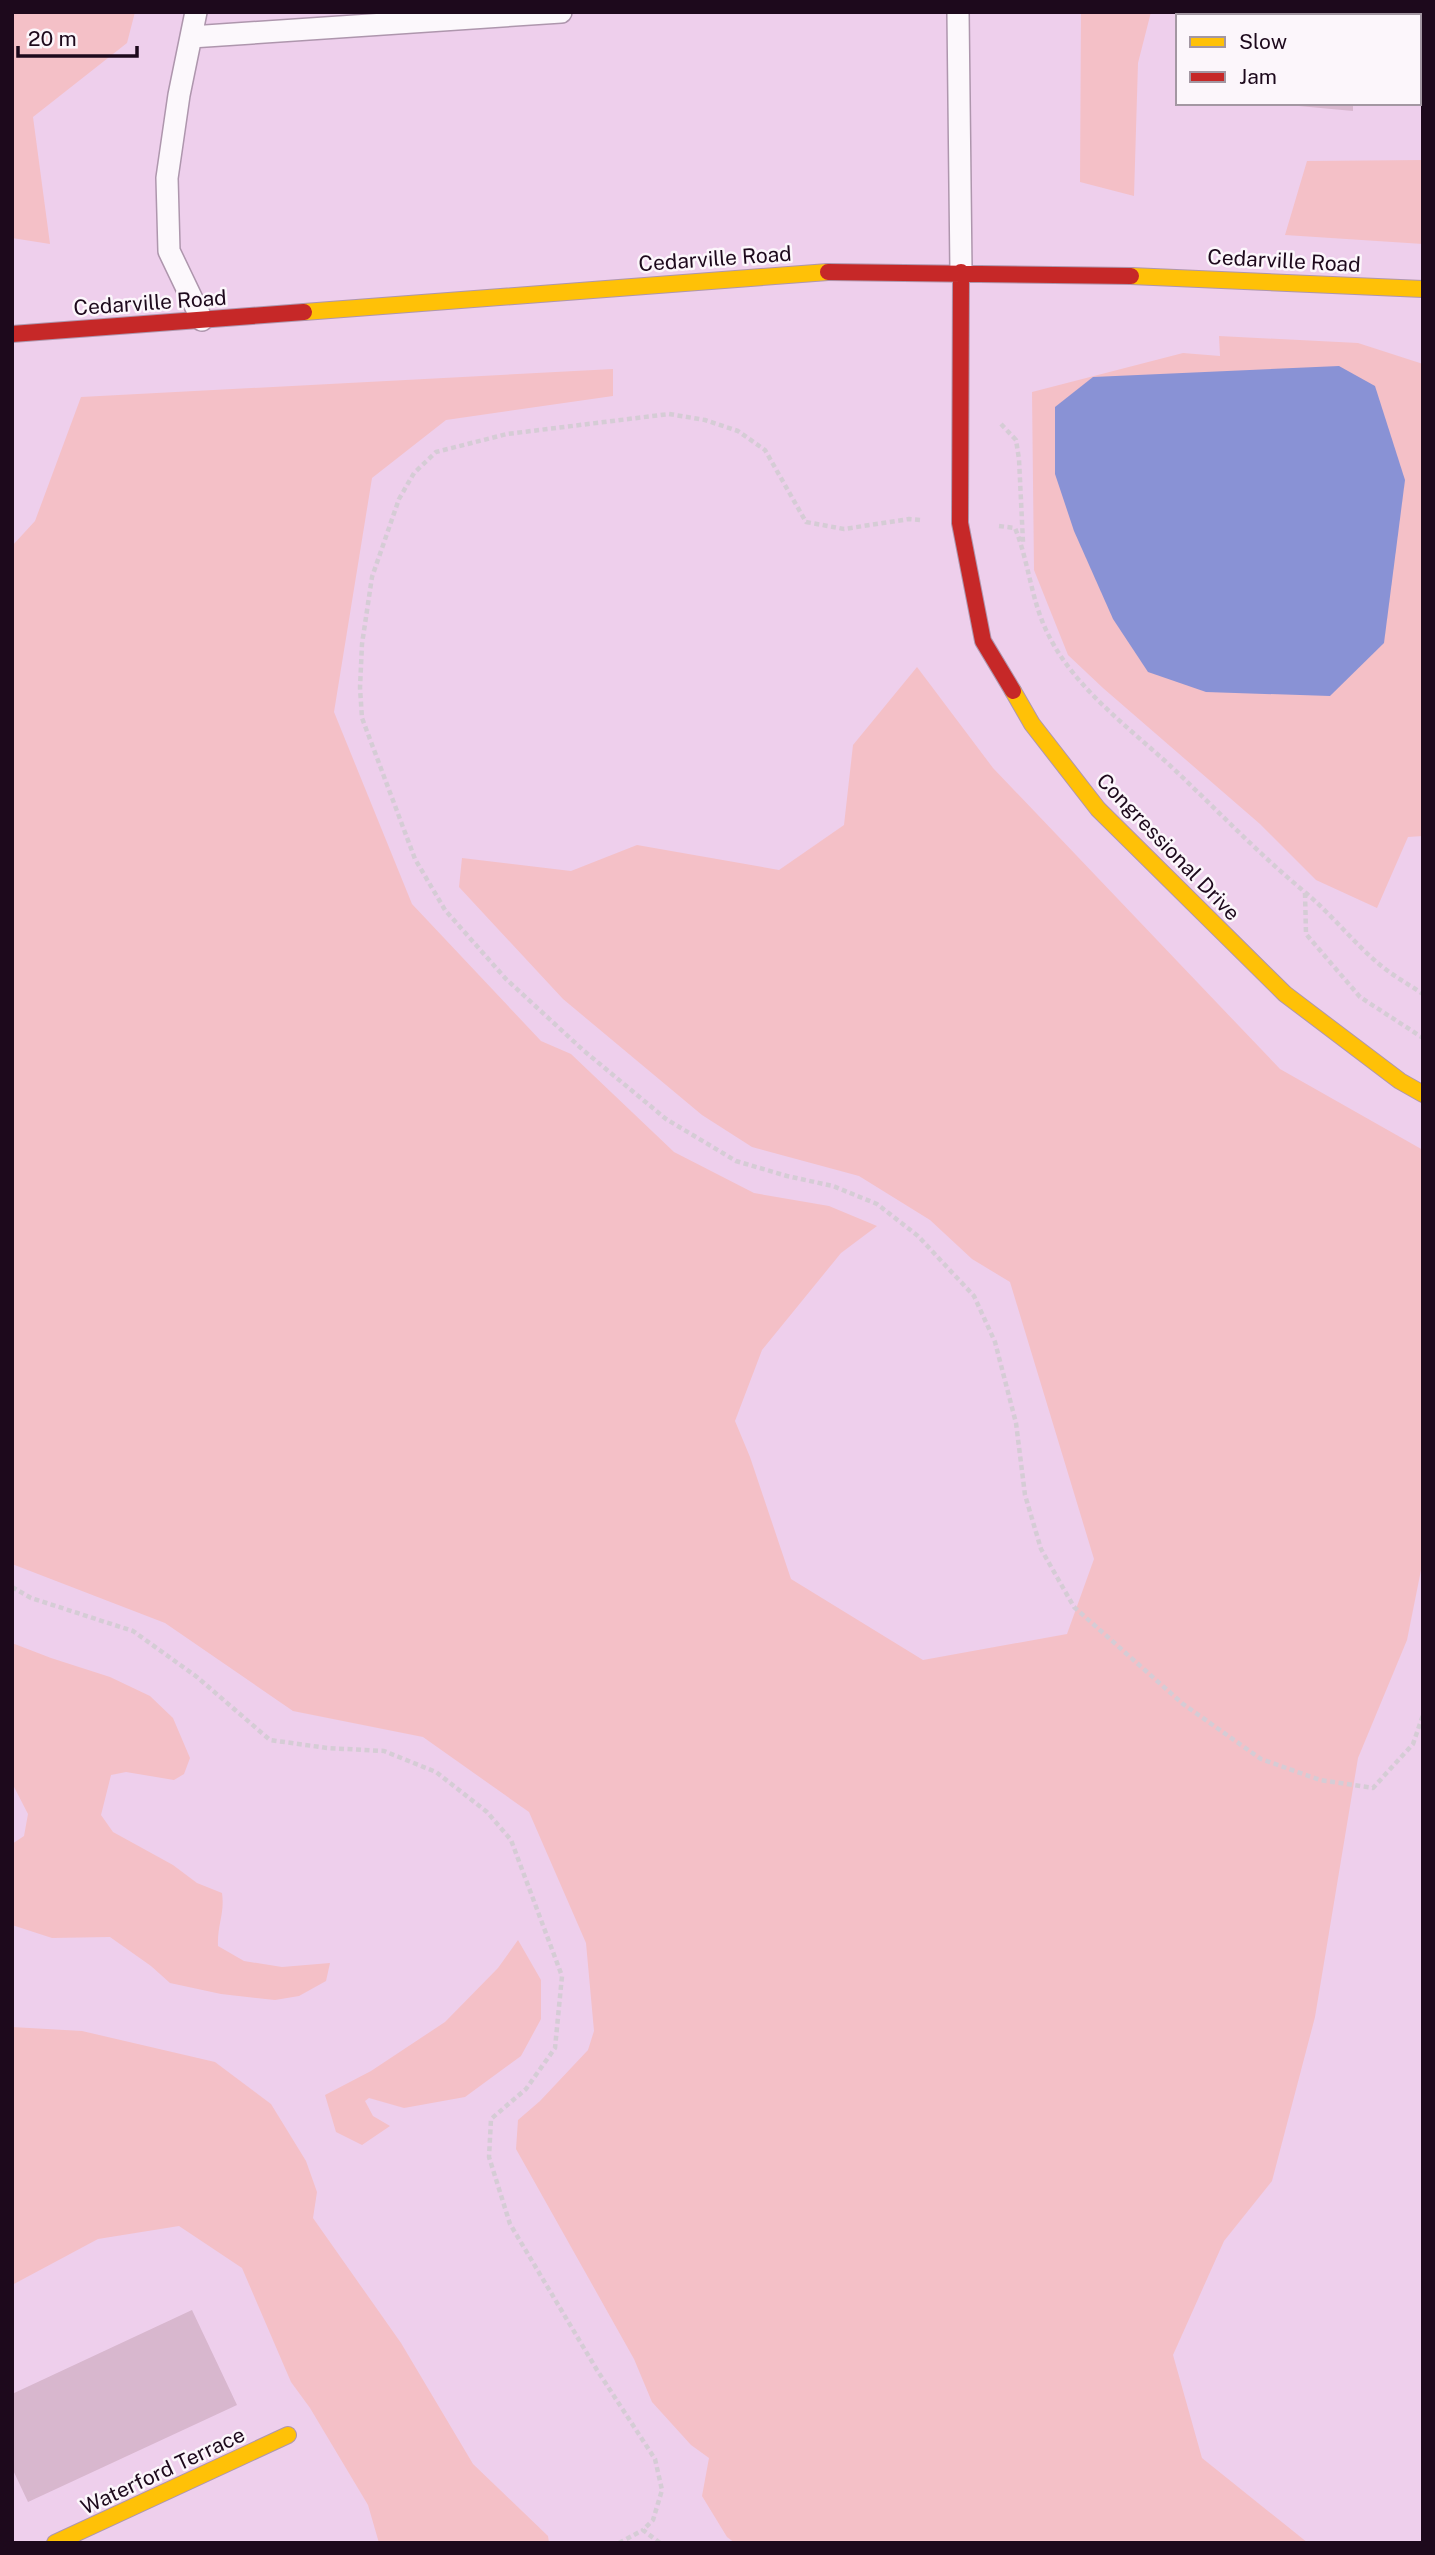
<svg xmlns="http://www.w3.org/2000/svg" width="1435" height="2555" viewBox="0 0 1435 2555" font-family="'Public Sans',sans-serif">
<rect width="100%" height="100%" fill="#eecfec"/>
<path fill="#f4c0c7" d="M12,12H135L127,43L33,117L50,244L12,238Z
M1081,12H1151L1138,63L1134,196L1080,182Z
M1423,160V244L1285,235L1307,161Z
M1219,336L1358,343L1423,364V836L1408,837L1377,908L1316,880L1260,824L1103,688L1068,655L1034,570L1032,392L1183,353L1220,356Z
M613,369V396L446,420L372,478L334,712L412,904L541,1041L571,1054L674,1152L754,1193L829,1206L877,1226L841,1253L762,1350L735,1421L750,1457L791,1579L923,1660L1067,1634L1094,1559L1010,1282L972,1259L930,1220L859,1176L752,1147L702,1115L563,999L459,887L462,858L571,871L637,845L779,870L844,825L853,745L917,667L993,768L1280,1069L1423,1150V1560L1407,1640L1358,1758L1315,2017L1272,2181L1224,2241L1173,2355L1202,2458L1308,2543H735L727,2537L702,2496L709,2458L691,2445L652,2402L634,2359L516,2149L518,2120L540,2101L588,2050L594,2031L586,1943L529,1812L423,1737L293,1711L165,1623L12,1564V546L35,521L81,397Z
M12,1643L51,1658L110,1677L150,1696L173,1718L190,1758L184,1774L174,1780L126,1772L111,1775L101,1815L113,1832L173,1865L197,1883L222,1893C225,1914 217,1925 218,1946L244,1961L282,1967L330,1963L326,1981L299,1996L275,2000L221,1994L170,1983L151,1966L110,1937L52,1938L12,1925V1844L24,1836L28,1814L12,1783Z
M518,1940L541,1980V2019L521,2056L465,2097L404,2108L369,2098L365,2101L373,2116L390,2126L362,2145L336,2132L325,2095L371,2071L445,2022L498,1968Z
M12,2027L82,2031L215,2062L271,2104L306,2161L317,2192L313,2218L401,2343L473,2464L548,2536L549,2543H379L368,2505L310,2408L291,2382L242,2268L179,2226L98,2239L12,2285Z"/>
<path fill="#8992d5" d="M1339,366L1375,386L1405,480L1384,643L1330,696L1206,692L1148,672L1113,619L1074,531L1055,474V407L1093,377Z"/>
<path fill="#d8b7ce" d="M1288,103H1353V111L1288,105Z
M192,2310L237,2405L28,2502L12,2468V2394Z"/>
<g fill="none" stroke-linecap="round" stroke-linejoin="round">
<g stroke="#ae96ad" stroke-width="24">
<path id="lane" d="M196,12L179,95L167,178L169,251L202,320
M958,12L961,272
M191,37L561,12"/>
</g>
<g stroke="#ae96ad" stroke-width="18">
<path id="slow" d="M1131,276L1423,289
M304,312L828,272
M1013,691L1032,724L1098,809L1285,994L1400,1081L1423,1094
M55,2543L288,2435"/>
</g>
<g stroke="#ae96ad" stroke-width="18">
<path id="jam" d="M828,272L1131,276
M961,272L960,523L983,641L1013,691
M12,334L304,312"/>
</g>
<path stroke="#d5ccd5" stroke-width="4.5" stroke-dasharray="5 3.5" stroke-linecap="butt" d="M1001,424L1016,440L1019,459L1023,542
M920,520L909,519L844,529L806,522L765,450L738,431L705,420L669,414L507,434L436,452L414,473L399,499L372,577L362,644L360,688L362,718L415,859L445,910L506,979L583,1050L666,1119L736,1161L787,1176L833,1186L877,1204L918,1236L974,1296L995,1342L1016,1423L1025,1495L1041,1549L1074,1607L1183,1704L1261,1759L1320,1780L1373,1788L1413,1744L1423,1715
M999,526L1015,528C1029,562 1031,601 1048,634C1075,690 1134,731 1178,773C1221,814 1261,856 1306,893C1332,915 1353,942 1379,964C1392,975 1408,984 1423,994
M1305,893L1306,934L1360,997L1423,1038
M12,1587L31,1598L133,1631L197,1677L270,1740L327,1748L384,1751L436,1772L487,1812L511,1840L562,1976L555,2048L526,2089L491,2119L489,2157L510,2224L597,2370L655,2459L662,2490L653,2520L643,2530L660,2543
M619,2543L643,2530"/>
<use href="#lane" stroke="#fcf8fc" stroke-width="21"/>
<use href="#slow" stroke="#ffc107" stroke-width="16"/>
<use href="#jam" stroke="#c62828" stroke-width="16"/>
</g>
<g text-anchor="middle" stroke-width="5" stroke-linejoin="round" paint-order="stroke">
<g font-size="21" fill="#1d091c" stroke="#fcf6fb">
<text transform="translate(715 259) rotate(-4)" y="7">Cedarville Road</text>
<text transform="translate(1284 261) rotate(3)" y="7">Cedarville Road</text>
<text transform="translate(150 303) rotate(-4)" y="7">Cedarville Road</text>
<text transform="translate(1168 847) rotate(46)" y="7">Congressional Drive</text>
<text transform="translate(163 2471) rotate(-25)" y="7">Waterford Terrace</text>
</g>
</g>
<rect width="1435" height="2555" fill="none" stroke="#1d091c" stroke-width="28"/>
<rect x="1176" y="14" width="245" height="91" fill="#fcf6fb" stroke="#a397a2" stroke-width="2"/>
<rect x="1190" y="37" width="35" height="10" fill="#ffc107" stroke="#a397a2" stroke-width="2"/>
<text x="1239" y="49" font-size="21" fill="#1d091c">Slow</text>
<rect x="1190" y="72" width="35" height="10" fill="#c62828" stroke="#a397a2" stroke-width="2"/>
<text x="1239" y="84" font-size="21" fill="#1d091c">Jam</text>
<path d="M18 46v10h119v-10" fill="none" stroke="#1d091c" stroke-width="3.5"/>
<text x="28" y="46" font-size="21" fill="#1d091c" stroke="#fcf6fb" stroke-width="5" paint-order="stroke">20 m</text>
</svg>
